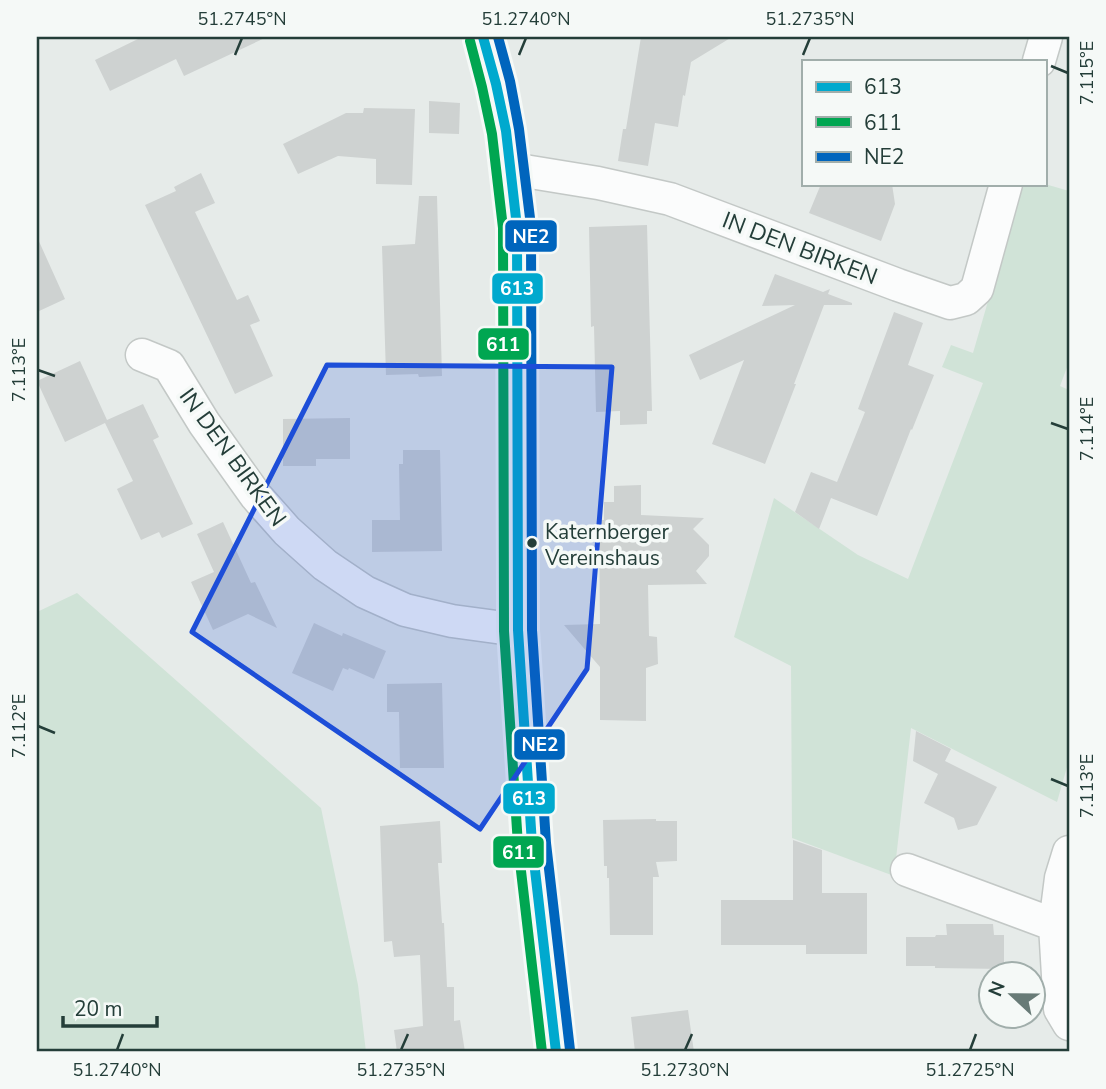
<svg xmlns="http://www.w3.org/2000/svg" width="1106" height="1089" viewBox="0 0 1106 1089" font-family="'Nunito Sans',sans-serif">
<rect width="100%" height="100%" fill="#e6ebe9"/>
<path fill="#d0e3d7" d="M1022,184H1045L1069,191V362L1060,386L1069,390V760L1057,802L911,728L894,876L792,838L791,666L734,637L774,498L858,555L908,579L983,383L942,367L951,345L973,353Z
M77,593L321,808L358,985L366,1052H37V612Z"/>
<path fill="#ced2d1" d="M142,37H267L184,76L176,59L110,91L95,60Z
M641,37H732L691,62L685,96L683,95L678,127L655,123L648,166L618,161L623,129H626Z
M429,101L460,103L459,134L429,133Z
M364,108L415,109L412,185L376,184V159L338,156L298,174L283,144L346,113H363Z
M201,173L215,203L195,212L237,300L248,295L260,321L250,325L273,376L235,394L145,205L176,191L174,187Z
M821,184H892L895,204L881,241L809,213Z
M419,196H437L442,376L419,377L418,374L386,375L382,246L415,244Z
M647,225L652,411H647V424L620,425V411L596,412L594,326L591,327L589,227Z
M37,237L65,299L37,312Z
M775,274L823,292L830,289L828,294L852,303V305H824L794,384H796L765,464L712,444L744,360L700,380L689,355L795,305L762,306Z
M894,312L923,323L908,365L934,375L912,430L911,429L877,516L831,498L819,529L795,512L811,472L837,482L865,412L858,409Z
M80,361L107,420L143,404L159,437L153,440L193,524L162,538L159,532L141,540L117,489L133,481L105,423L65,442L37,381Z
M350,418V459H316V466H283V419Z
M403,450H440L442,551L372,552V520H400L399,464H403Z
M641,485V515L704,518L693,529L709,545V556L696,571L707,584L648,585L649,636L657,637L658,664L646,668V721L600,720V667L564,625L600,624L599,520H604V502H614V486Z
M223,522L251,583L255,582L277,628L248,614L213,630L191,582L214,572L197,534Z
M314,623L342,636L343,633L386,651L374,679L349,668L348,670L343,668L333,691L292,673Z
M442,683L444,768H400L399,712H387V684Z
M916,731L951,749L945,761L997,787L977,825L958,830L954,818L924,803L938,774L913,761Z
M656,819V821H677V861L656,862L659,877H653V935H610L609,878H607V866H604L603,820Z
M440,821L442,863H438L442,923H444L447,987H454V1021L460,1020L465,1052H397L394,1030L423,1026L420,955L394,957L392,941L384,942L380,826Z
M793,840L822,850V893H867V954H806V945H721V900H793Z
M946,924H993L994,935H1004V969L935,968V966H906V937H935L936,935H947Z
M688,1010L694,1052H635L631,1017Z"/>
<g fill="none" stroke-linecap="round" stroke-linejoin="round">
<g stroke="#c3c8c6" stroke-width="35">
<path id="minor" d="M483,37C503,99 512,163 517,227L518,630L532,844L556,1052
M1039,61L1046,37
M512,169L598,183L670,199L898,285L950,303L966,299L977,289L1006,184
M142,355L169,366L204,423L256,496L287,531L325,565L365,592L405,610L452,621L518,630
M1069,852L1061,878L1055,925L1060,1009L1069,1024
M907,870L1055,925"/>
</g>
<use href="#minor" stroke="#fbfcfc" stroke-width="32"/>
<g stroke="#f5f9f7" stroke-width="16">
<path id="bus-1" d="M483,37L496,84L506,131L517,227L518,630L532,844L556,1052"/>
</g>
<g stroke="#f5f9f7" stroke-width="16">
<path id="bus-2" d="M470,41L482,87L492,134L503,228L504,631L518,845L542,1052"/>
</g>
<g stroke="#f5f9f7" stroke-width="16">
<path id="bus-3" d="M498,37L510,81L519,129L531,226L532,630L546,843L570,1050"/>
</g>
<use href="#bus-1" stroke="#00a9ce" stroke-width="10"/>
<use href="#bus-2" stroke="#00a651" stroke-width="10"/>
<use href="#bus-3" stroke="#0065bd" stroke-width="10"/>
</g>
<path fill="#1d4ed8" fill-opacity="0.2" stroke="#1d4ed8" stroke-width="5" stroke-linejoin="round" d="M327,365L612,367L587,669L480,829L192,632Z"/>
<path fill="none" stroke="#243e39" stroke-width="2.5" d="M235,55L242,38M519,55L526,38M803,55L810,38M1051,66L1068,73M38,370L55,376M1051,423L1068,429M38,726L55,733M1051,779L1068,786M117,1050L123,1034M401,1050L408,1034M685,1050L692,1034M970,1050L976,1034"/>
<circle fill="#243e39" stroke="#f5f9f7" stroke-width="2.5" cx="532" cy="543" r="6"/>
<g text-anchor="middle" stroke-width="7" stroke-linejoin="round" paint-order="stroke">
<g font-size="21" fill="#243e39" stroke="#f5f9f7" text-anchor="start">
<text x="545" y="539">Katernberger<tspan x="545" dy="26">Vereinshaus</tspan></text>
</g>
<g font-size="23" fill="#243e39" stroke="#f5f9f7">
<text transform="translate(800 248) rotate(21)" y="8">IN DEN BIRKEN</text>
<text transform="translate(233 457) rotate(54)" y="8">IN DEN BIRKEN</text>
</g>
</g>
<g stroke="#f5f9f7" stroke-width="2.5">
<rect x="504" y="219" width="54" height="34" rx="7" fill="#0065bd"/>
<rect x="491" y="272" width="53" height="33" rx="7" fill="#00a9ce"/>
<rect x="477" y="327" width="53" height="34" rx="7" fill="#00a651"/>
<rect x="513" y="728" width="53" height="33" rx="7" fill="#0065bd"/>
<rect x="502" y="782" width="54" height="33" rx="7" fill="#00a9ce"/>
<rect x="492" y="835" width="53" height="34" rx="7" fill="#00a651"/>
</g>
<g font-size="19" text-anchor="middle" font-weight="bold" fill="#fff">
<text x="531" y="243">NE2</text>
<text x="517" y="295">613</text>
<text x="503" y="351">611</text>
<text x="540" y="751">NE2</text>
<text x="529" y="805">613</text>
<text x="519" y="859">611</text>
</g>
<rect width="1106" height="1089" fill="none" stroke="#f5f9f7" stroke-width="77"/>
<rect x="802" y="60" width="245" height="126" fill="#f5f9f7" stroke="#a1aeab" stroke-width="2"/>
<rect x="816" y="82" width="35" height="10" fill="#00a9ce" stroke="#a1aeab" stroke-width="2"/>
<text x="864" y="94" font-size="21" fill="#243e39">613</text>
<rect x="816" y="117" width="35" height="10" fill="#00a651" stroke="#a1aeab" stroke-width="2"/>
<text x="864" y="130" font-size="21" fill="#243e39">611</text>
<rect x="816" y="152" width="35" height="10" fill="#0065bd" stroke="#a1aeab" stroke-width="2"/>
<text x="864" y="164" font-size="21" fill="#243e39">NE2</text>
<g transform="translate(1012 995) rotate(292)"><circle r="33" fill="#f5f9f7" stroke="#a1aeab" stroke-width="2"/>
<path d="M0-5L12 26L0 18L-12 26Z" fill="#687b77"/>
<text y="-10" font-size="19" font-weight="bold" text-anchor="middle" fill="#243e39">N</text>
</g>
<path d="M63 1016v10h94v-10" fill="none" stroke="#243e39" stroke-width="3.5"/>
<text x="74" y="1016" font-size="21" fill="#243e39" stroke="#f5f9f7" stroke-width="5" paint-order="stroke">20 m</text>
<rect x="38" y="38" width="1030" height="1012" fill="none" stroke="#243e39" stroke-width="2.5"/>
<g font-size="18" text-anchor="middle" fill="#243e39">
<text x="242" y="25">51.2745°N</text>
<text x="526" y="25">51.2740°N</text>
<text x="810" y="25">51.2735°N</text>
<text transform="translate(1087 73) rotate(-90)" y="6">7.115°E</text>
<text transform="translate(19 370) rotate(-90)" y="6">7.113°E</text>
<text transform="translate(1087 429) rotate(-90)" y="6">7.114°E</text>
<text transform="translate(19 726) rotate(-90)" y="6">7.112°E</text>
<text transform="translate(1087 786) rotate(-90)" y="6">7.113°E</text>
<text x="117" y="1076">51.2740°N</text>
<text x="401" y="1076">51.2735°N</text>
<text x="685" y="1076">51.2730°N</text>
<text x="970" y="1076">51.2725°N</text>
</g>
</svg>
